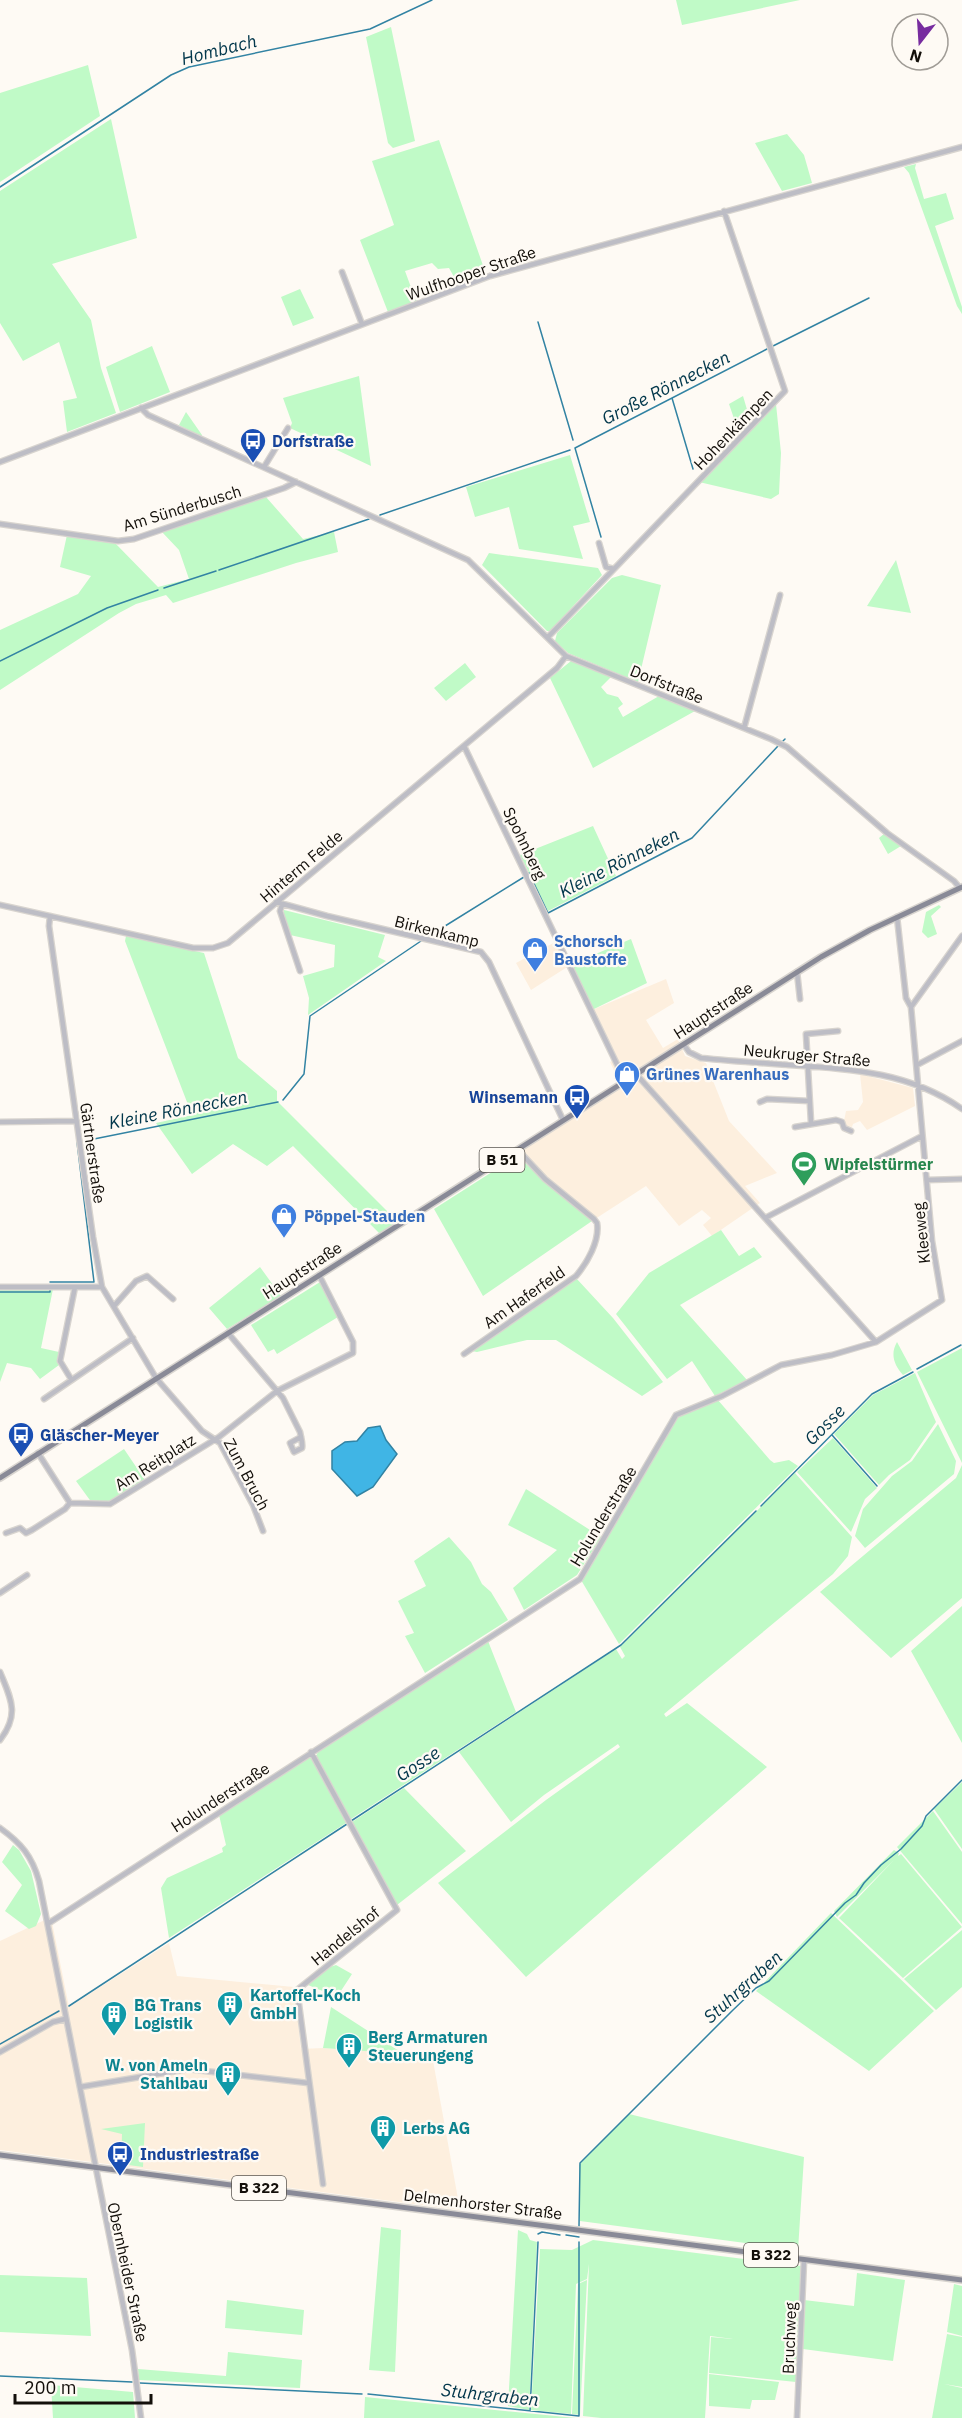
<svg xmlns="http://www.w3.org/2000/svg" width="962" height="2418" viewBox="0 0 962 2418" font-family="'IBM Plex Sans',sans-serif">
<rect width="100%" height="100%" fill="#fefaf4"/>
<path fill="#fdefde" d="M559,940L572,964L531,990L516,963Z
M666,979L674,1003L646,1020L663,1048L678,1039L685,1056L706,1063L729,1121L777,1173L745,1186L760,1203L712,1236L703,1225L711,1218L702,1210L679,1226L646,1186L592,1221L511,1151L619,1081L610,1062L616,1059L592,1010Z
M860,1074L913,1088L915,1106L867,1130L860,1121L853,1124L852,1127L846,1126L844,1121L846,1111L858,1110L863,1102Z
M51,1917L69,2007L169,1943L177,1976L294,1987L301,2049L323,2048L432,2055L460,2210L0,2150V1941Z"/>
<path fill="#c0fac7" d="M676,0H800L682,25Z
M391,27L415,141L393,148L388,143L366,37Z
M88,65L100,116L0,182V93Z
M111,119L137,238L52,264L91,320L101,368L116,413L67,432L63,401L77,398L59,342L23,361L0,323V191Z
M787,134L804,155L812,183L782,191L755,143Z
M439,140L486,274L458,284L449,268L438,269L432,263L405,271L416,301L388,312L360,240L394,225L372,161Z
M916,164L915,168L924,199L946,193L954,219L935,226L962,307V314L957,306L909,173L904,167Z
M300,289L314,318L293,326L281,297Z
M152,346L170,392L120,412L106,367Z
M359,376L371,466L290,428L292,423L283,398Z
M743,396L751,423L740,436L729,404Z
M776,404L781,453L779,494L771,499L699,482Z
M186,412L202,435V437L179,425Z
M570,455L590,522L573,526L583,559L519,549L509,507L475,517L466,487Z
M266,497L303,539L334,532L338,552L296,563L173,603L166,595L136,604L119,613L0,690V630L78,594L91,576L60,567L67,535L115,543L158,587L189,579L179,550L162,532Z
M489,553L598,568L602,575L550,631H547L482,565Z
M896,560L911,613L867,606Z
M622,575L661,585L638,682L568,653L555,641L557,633L612,578Z
M571,661L611,677L601,687L607,694L618,697L623,704L618,708L623,717L659,696L695,711L593,768L550,678Z
M465,663L476,677L446,701L434,688Z
M593,826L616,876L548,911L520,855Z
M885,833L901,846L888,854L879,838Z
M939,905L941,907L931,916L937,934L928,938L922,932L926,912Z
M284,910L385,935L378,957L386,961L308,1015L309,998L303,976L334,967L335,945L290,935L283,914Z
M126,936L204,953L238,1058L277,1091V1101L398,1222L379,1233L293,1146L267,1166L233,1144L192,1174L156,1123L192,1115L125,941Z
M631,939L647,983L592,1010L572,964Z
M517,1156L592,1221L483,1296L434,1209Z
M721,1230L739,1256L754,1247L762,1257L680,1305L747,1380L715,1396L692,1361L667,1379L616,1314L649,1273Z
M260,1267L281,1296L227,1329L209,1308Z
M576,1278L613,1318L663,1382L642,1396L556,1340H527L477,1352L471,1351Z
M320,1282L338,1317L277,1354L274,1349L268,1352L251,1325Z
M53,1289L41,1348L59,1352L57,1361L59,1365L40,1379L31,1368L7,1363L0,1382V1290Z
M897,1342L912,1370L903,1375C894,1365 890,1354 897,1342Z
M962,1348V1463L917,1372Z
M915,1373L936,1422L910,1460L889,1475L879,1485L834,1434L873,1395Z
M717,1399L770,1460L774,1463L789,1460L798,1466L619,1644L581,1580L678,1417Z
M938,1424L956,1461L954,1474L865,1548L855,1536L863,1509L892,1476L912,1461Z
M833,1438L877,1488L865,1499L851,1532L797,1472Z
M124,1449L145,1480L108,1504L92,1503L76,1481Z
M962,1465V1598L891,1658L820,1592L956,1478Z
M795,1473L852,1537L848,1556L833,1574L664,1714L666,1717L687,1703L767,1767L526,1977L438,1883L546,1800L620,1747L618,1744L544,1795L511,1822L459,1752L616,1649L622,1659L625,1656L620,1647Z
M526,1489L601,1537L577,1575L524,1610L513,1588L557,1550L508,1525Z
M449,1537L471,1562L482,1584L491,1592L508,1620L425,1673L405,1636L414,1633L398,1601L426,1586L414,1561Z
M962,1606V1743L911,1651Z
M488,1641L516,1712L351,1819L316,1756L319,1750Z
M310,1756L346,1823L169,1938L161,1888L167,1878L223,1852L222,1848L226,1845L219,1815Z
M962,1782V1849L934,1809Z
M404,1788L466,1851L397,1905L352,1822Z
M933,1811L962,1852V1924L897,1847Z
M13,1845L19,1850L31,1871L41,1914L36,1926L29,1929L5,1911L22,1885L2,1862Z
M894,1850L899,1853L898,1856L901,1854L962,1927L903,1978L839,1918L894,1860L837,1917L834,1911Z
M831,1913L934,2011L869,2071L756,1991Z
M962,1930V1987L936,2010L904,1979Z
M336,1965L352,1974L337,1997L308,1985L327,1968Z
M331,2007L396,2049L405,2054L323,2048Z
M629,2114L804,2157L798,2250L580,2221L579,2165Z
M145,2123L143,2167L121,2164L122,2134L101,2129Z
M381,2227L401,2230L395,2372L369,2370Z
M518,2230L527,2234L530,2240L537,2242L529,2410L508,2406Z
M593,2240L801,2266L796,2382L709,2373L711,2337L733,2339L710,2336L705,2418H601L583,2416L589,2264L587,2279L576,2284L571,2414L531,2410L540,2249L572,2250Z
M857,2273L905,2280L893,2361L803,2349L804,2300L854,2306Z
M0,2275L87,2278L91,2336L0,2332Z
M587,2280L580,2415L572,2414L578,2284Z
M954,2284L962,2286V2336L947,2332Z
M227,2300L304,2310L302,2335L225,2328Z
M947,2334L962,2337V2387L944,2384L962,2388V2418H932Z
M228,2352L302,2360L300,2388L139,2380L138,2369L226,2376Z
M709,2374L779,2382L775,2400H752L750,2409L709,2406Z
M51,2385L133,2392L135,2418H53Z
M365,2397L576,2418H364Z"/>
<path fill="#40b5e5" stroke="#3283a3" stroke-width="1.5" d="M380,1426L386,1440L397,1454L373,1487L357,1496L332,1469V1451L345,1442L357,1441L368,1428Z"/>
<g fill="none" stroke-linecap="round" stroke-linejoin="round">
<path stroke="#3283a3" stroke-width="1.5" d="M0,187L171,75L189,67L370,29L432,0
M538,322L573,440
M773,346L869,298
M672,398L693,469
M380,515L570,450
M601,537L575,448L767,349
M219,570L369,519
M164,588L216,571
M0,661L107,608L158,590
M783,741L785,739
M529,873L548,913L692,838L778,746
M429,936L524,877
M283,1100L304,1074L310,1016L421,941
M84,1141L278,1102
M50,1282H94L77,1142
M0,1292H50V1290
M917,1369L961,1345
M832,1435L877,1486
M761,1506L872,1394L913,1372
M351,1821L621,1645L756,1511
M69,2006L347,1824
M0,2044L59,2011
M579,2226L580,2163L733,2010L756,1988L769,1981L845,1903L856,1895L864,1883L881,1865L901,1849L922,1826L926,1816L962,1780
M538,2234L542,2232L560,2235
M566,2235L579,2237
M0,2376L132,2382
M140,2383L362,2394
M368,2394L579,2416V2242
M530,2411L538,2242"/>
<g stroke="#d8d4cf" stroke-width="7">
<path id="minor" d="M342,272L362,324
M141,408L148,415L468,560L566,656L771,739L787,747L887,833L954,881L960,888
M0,462L490,276L962,147
M264,467L288,428
M0,524L118,541L134,539L284,488L296,482
M614,569L785,391L724,211
M548,637L614,569L606,567L599,543
M744,728L780,595
M464,746L625,1081
M276,902L327,916L481,952L489,962L563,1120
M0,905L193,948H213L228,943L557,668L566,656
M282,905L280,911L300,971
M50,916L49,926L93,1237L102,1287L156,1378L202,1431L220,1443L253,1505L263,1531
M897,917L906,998L911,1007
M797,972L800,999
M684,1045L689,1052L701,1058C731,1061 760,1063 789,1065C851,1069 910,1072 962,1109
M917,1065L962,1041
M636,1074L876,1342
M760,1102L767,1099L809,1101
M0,1122L76,1121
M811,1122L806,1034L838,1031
M795,1127L836,1120L842,1122L844,1128L851,1131
M927,1180L962,1179
M765,1218L922,1136
M0,1287H102
M114,1306L136,1281L147,1276L173,1299
M228,1333L283,1398L300,1432C301,1438 303,1443 302,1448L294,1452L290,1443L301,1437
M464,1354L576,1276C587,1263 600,1241 597,1223L594,1219L545,1179L518,1150
M71,1379L60,1361L75,1287
M44,1399L133,1338
M38,1453L70,1503
M70,1503L110,1504L219,1437L277,1391L353,1353V1342L319,1275
M6,1533L20,1528L26,1533L32,1530L65,1509L70,1503
M0,1593L27,1575
M0,1672C11,1699 20,1714 0,1740
M311,1752L397,1910L297,1990L323,2184
M0,1828C21,1843 32,1856 39,1881L132,2350L141,2418
M49,1923L580,1579L676,1415L722,1396L781,1365L832,1355L876,1342L942,1300L932,1241L911,1007L962,936
M0,2052L53,2022L65,2019
M80,2087L188,2069L308,2083
M797,2418L804,2260"/>
</g>
<g stroke="#d8d4cf" stroke-width="8">
<path id="major" d="M0,1478L821,957L870,930L962,887
M0,2155L962,2280"/>
</g>
<use href="#minor" stroke="#bdbdc5" stroke-width="4.5"/>
<use href="#major" stroke="#898a97" stroke-width="5"/>
</g>
<defs>
<g id="bus-pin" transform="scale(1.35)"><path d="M0 17L-7.5 6A9.5 9.5 0 1 1 7.5 6Z" fill="#1a4fb4" stroke="#fefaf4"/><path d="M-5-6H5V4H4V6H2V4H-2V6H-4V4H-5ZM-3.5-4V0h7V-4ZM-3.5 1.2v1.5H-2V1.2ZM2 1.2v1.5H3.5V1.2Z" fill="#fff"/></g>
<g id="shop-pin" transform="scale(1.35)"><path d="M0 17L-7.5 6A9.5 9.5 0 1 1 7.5 6Z" fill="#3f7fe0" stroke="#fefaf4"/><path d="M-5-2.5h2.3a2.7 3.5 0 0 1 5.4 0H5L5.5 6h-11ZM-1.5-2.5h3a1.5 2.3 0 0 0-3 0Z" fill="#fff"/></g>
<g id="stadium-pin" transform="scale(1.35)"><path d="M0 17L-7.5 6A9.5 9.5 0 1 1 7.5 6Z" fill="#2e9e5b" stroke="#fefaf4"/><path d="M0-5a6.5 5 0 1 0 0 10a6.5 5 0 1 0 0-10ZM-3.5-1.8h7v3.6h-7Z" fill="#fff"/></g>
<g id="building-pin" transform="scale(1.35)"><path d="M0 17L-7.5 6A9.5 9.5 0 1 1 7.5 6Z" fill="#0f9aa8" stroke="#fefaf4"/><path d="M-4-6H4V6H1V3H-1V6H-4ZM-2.5-4.3h1.7v1.8h-1.7ZM.8-4.3h1.7v1.8H.8ZM-2.5-1h1.7V.8h-1.7ZM.8-1h1.7V.8H.8Z" fill="#fff"/></g>
</defs>
<g fill-rule="evenodd">
<use href="#bus-pin" x="253" y="441"/>
<use href="#shop-pin" x="535" y="950"/>
<use href="#shop-pin" x="627" y="1074"/>
<use href="#bus-pin" x="577" y="1097"/>
<use href="#stadium-pin" x="804" y="1164"/>
<use href="#shop-pin" x="284" y="1216"/>
<use href="#bus-pin" x="21" y="1435"/>
<use href="#building-pin" x="230" y="2004"/>
<use href="#building-pin" x="114" y="2014"/>
<use href="#building-pin" x="349" y="2046"/>
<use href="#building-pin" x="228" y="2074"/>
<use href="#building-pin" x="383" y="2128"/>
<use href="#bus-pin" x="120" y="2154"/>
</g>
<g text-anchor="middle" stroke-width="4.5" stroke-linejoin="round" paint-order="stroke">
<g fill="#fefaf4" stroke="#5a5650" stroke-width="1.5">
<rect x="479.5" y="1148" width="45" height="24" rx="4.5"/>
<rect x="232" y="2176" width="54" height="24" rx="4.5"/>
<rect x="744" y="2243" width="54" height="24" rx="4.5"/>
</g>
<g font-size="15" font-weight="bold" fill="#130f0a">
<text x="502" y="1165">B 51</text>
<text x="259" y="2193">B 322</text>
<text x="771" y="2260">B 322</text>
</g>
<g font-size="16" fill="#130f0a" stroke="#fefaf4">
<text transform="translate(471 273) rotate(-19)" y="6">Wulfhooper Straße</text>
<text transform="translate(733 429) rotate(-46)" y="6">Hohenkämpen</text>
<text transform="translate(182 508) rotate(-17)" y="6">Am Sünderbusch</text>
<text transform="translate(667 684) rotate(22)" y="6">Dorfstraße</text>
<text transform="translate(525 843) rotate(64)" y="6">Spohnberg</text>
<text transform="translate(301 866) rotate(-40)" y="6">Hinterm Felde</text>
<text transform="translate(437 931) rotate(14)" y="6">Birkenkamp</text>
<text transform="translate(713 1010) rotate(-33)" y="6">Hauptstraße</text>
<text transform="translate(807 1055) rotate(5)" y="6">Neukruger Straße</text>
<text transform="translate(93 1153) rotate(82)" y="6">Gärtnerstraße</text>
<text transform="translate(921 1233) rotate(-96)" y="6">Kleeweg</text>
<text transform="translate(302 1270) rotate(-33)" y="6">Hauptstraße</text>
<text transform="translate(524 1297) rotate(-35)" y="6">Am Haferfeld</text>
<text transform="translate(155 1462) rotate(-32)" y="6">Am Reitplatz</text>
<text transform="translate(247 1474) rotate(62)" y="6">Zum Bruch</text>
<text transform="translate(603 1516) rotate(-59)" y="6">Holunderstraße</text>
<text transform="translate(220 1797) rotate(-33)" y="6">Holunderstraße</text>
<text transform="translate(345 1936) rotate(-39)" y="6">Handelshof</text>
<text transform="translate(483 2204) rotate(7)" y="6">Delmenhorster Straße</text>
<text transform="translate(128 2272) rotate(78)" y="6">Obernheider Straße</text>
<text transform="translate(789 2338) rotate(-88)" y="6">Bruchweg</text>
</g>
<g font-size="16" font-weight="bold" fill="#164399" stroke="#fefaf4" text-anchor="start">
<text x="272" y="447">Dorfstraße</text>
<text x="558" y="1103" text-anchor="end">Winsemann</text>
<text x="40" y="1441">Gläscher-Meyer</text>
<text x="140" y="2160">Industriestraße</text>
</g>
<g font-size="16" font-weight="bold" fill="#366cbe" stroke="#fefaf4" text-anchor="start">
<text x="554" y="947">Schorsch<tspan x="554" dy="18">Baustoffe</tspan></text>
<text x="646" y="1080">Grünes Warenhaus</text>
<text x="304" y="1222">Pöppel-Stauden</text>
</g>
<g font-size="16" font-weight="bold" fill="#27864d" stroke="#fefaf4" text-anchor="start">
<text x="824" y="1170">Wipfelstürmer</text>
</g>
<g font-size="16" font-weight="bold" fill="#0d838f" stroke="#fefaf4" text-anchor="start">
<text x="250" y="2001">Kartoffel-Koch<tspan x="250" dy="18">GmbH</tspan></text>
<text x="134" y="2011">BG Trans<tspan x="134" dy="18">Logistik</tspan></text>
<text x="368" y="2043">Berg Armaturen<tspan x="368" dy="18">Steuerungeng</tspan></text>
<text x="208" y="2071" text-anchor="end">W. von Ameln<tspan x="208" dy="18">Stahlbau</tspan></text>
<text x="403" y="2134">Lerbs AG</text>
</g>
<g font-size="18" font-style="italic" fill="#02374b" stroke="#fefaf4">
<text transform="translate(219 50) rotate(-14)" y="6">Hombach</text>
<text transform="translate(666 388) rotate(-27)" y="6">Große Rönnecken</text>
<text transform="translate(619 863) rotate(-27)" y="6">Kleine Rönneken</text>
<text transform="translate(178 1110) rotate(-11)" y="6">Kleine Rönnecken</text>
<text transform="translate(825 1425) rotate(-45)" y="6">Gosse</text>
<text transform="translate(418 1764) rotate(-33)" y="6">Gosse</text>
<text transform="translate(743 1987) rotate(-42)" y="6">Stuhrgraben</text>
<text transform="translate(490 2395) rotate(6)" y="6">Stuhrgraben</text>
</g>
</g>
<g transform="translate(920 42) rotate(197)"><circle r="28" fill="#fefaf4" stroke="#a09c96" stroke-width="1.5"/>
<path d="M0-4.5L10 22L0 15L-10 22Z" fill="#772c9f"/>
<text y="-9" font-size="16" font-weight="bold" text-anchor="middle" fill="#130f0a">N</text>
</g>
<path d="M15 2394v9h136v-9" fill="none" stroke="#130f0a" stroke-width="3"/>
<text x="24" y="2394" font-size="18" fill="#130f0a" stroke="#fefaf4" stroke-width="4.5" paint-order="stroke">200 m</text>
</svg>
